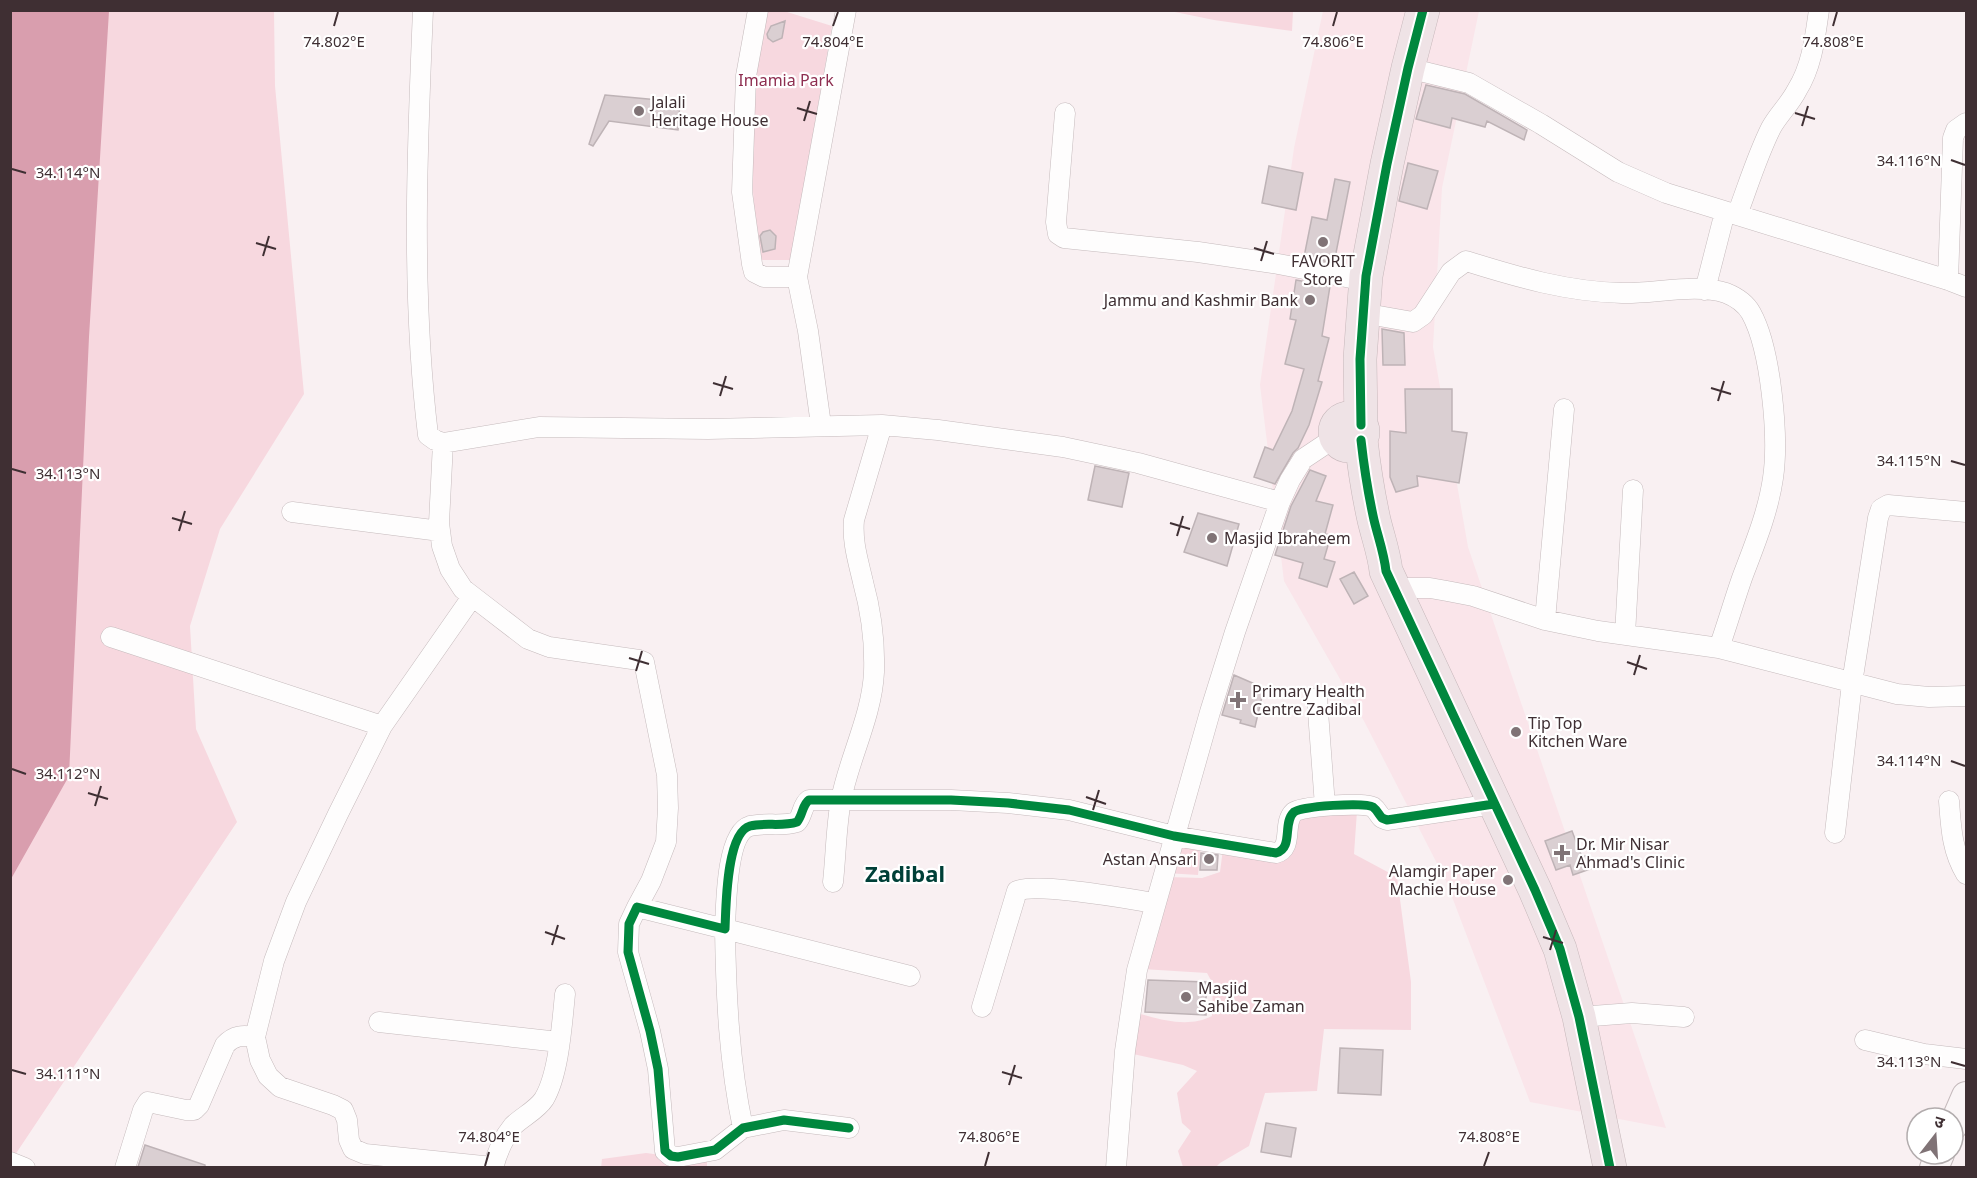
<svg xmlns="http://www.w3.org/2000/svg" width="1977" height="1178" viewBox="0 0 1977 1178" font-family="'Noto Sans','Noto Sans Devanagari',sans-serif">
<rect width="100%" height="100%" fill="#f9f0f2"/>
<path fill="#fae5ea" d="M1323,11H1479L1442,188L1433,347L1468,547L1666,1128L1530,1102L1446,881L1364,721L1284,581L1260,385L1294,148Z"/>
<path fill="#f7d8df" d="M11,11H274L275,86L304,394L220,529L190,626L196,729L237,822L11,1161Z
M762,11H784L832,26L791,260H758L749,137Z
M1170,11H1293L1292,31L1214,20Z
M1357,811L1354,854L1397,877L1411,982V1030L1324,1029L1317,1091L1265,1093L1249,1146L1220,1163L1216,1167H1183L1178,1151L1191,1131L1182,1123L1177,1093L1197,1071L1183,1065L1133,1054L1137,1013C1161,1020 1189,1028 1212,1016L1213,984L1207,973L1142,969L1168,877L1202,878L1220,872L1223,849L1273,858L1300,814Z
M1175,839L1201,847L1198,875L1166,873Z
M646,1153L707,1161V1167L601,1168L602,1159Z"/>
<path fill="#d99eae" d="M11,10L109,11L89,337L69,776L11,879Z"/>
<path fill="#dacfd2" stroke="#beb3b6" stroke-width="1.5" d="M785,21L782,38L773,42L768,38L767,34L771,26Z
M1426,85L1465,94L1527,130L1524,140L1487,121L1485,127L1452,118L1450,128L1416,119Z
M605,95L680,102L678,130L609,121L593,146L589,144Z
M1408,163L1438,171L1427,209L1399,201Z
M1269,166L1303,173L1296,210L1262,203Z
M1335,179L1350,182L1334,263L1304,257L1312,217L1327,220Z
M770,230L776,236L775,249L763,252L760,236L763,232Z
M1296,280L1330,286L1322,336L1329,338L1318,381L1322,382L1309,425L1298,448L1293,453L1275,484L1254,477L1265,447L1273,450L1292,411L1304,369L1285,364L1296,320L1290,319Z
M1382,329L1404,333L1405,365H1383Z
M1405,389H1452V431L1467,433L1459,483L1417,476L1418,486L1396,492L1390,477V431L1406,433Z
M1095,466L1129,473L1122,507L1088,500Z
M1310,470L1326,476L1316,501L1333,505L1325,534L1331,535L1324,559L1335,562L1327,587L1299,578L1303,563L1275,555L1291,506Z
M1198,513L1239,524L1227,566L1184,552Z
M1354,572L1368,596L1354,604L1340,579Z
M1234,675L1264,688L1255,727L1240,723L1241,720L1222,715Z
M1572,831L1582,857L1589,855L1593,868L1573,875L1570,865L1556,870L1545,841Z
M1201,853L1218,855L1217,870H1200Z
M1148,980L1206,982V1015L1145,1012Z
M1340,1048L1383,1050L1381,1095L1338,1093Z
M1266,1123L1296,1128L1291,1157L1261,1152Z
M145,1145L205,1165V1167H138Z"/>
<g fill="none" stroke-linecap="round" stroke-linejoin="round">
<g stroke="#c5babc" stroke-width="21">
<path id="street" d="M423,10C417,151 411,294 428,435L435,440L443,443L539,427L708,429L882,425L938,430L1063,447L1138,463L1280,502
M758,10L746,76L742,192L752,264L754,272L764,277H797
M1408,68L1469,83L1541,124L1618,172L1666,193L1948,280L1966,287
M1065,113L1056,222L1058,234L1064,238L1198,252L1273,263L1351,278
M1737,215C1748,186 1757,156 1771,128C1778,115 1790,104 1797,90C1812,66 1815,38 1819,10
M1948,280L1953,138L1956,130L1966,123
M1705,290L1725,212
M1362,313L1413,322L1423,315L1451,272L1466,261C1517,277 1568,292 1622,293C1654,294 1696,283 1726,293C1736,297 1746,304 1751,313C1771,349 1779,437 1773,478C1768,513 1754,546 1742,578C1734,601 1727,625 1719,648
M821,425L808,331L797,277L846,10
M443,443L439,523L442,546L450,569L463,589L528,639L549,647L639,660L644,662L667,775L668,808L666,842L651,881L637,907
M292,512L440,531
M1393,588H1430L1447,591L1473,596L1545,620L1598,631L1719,648L1897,694L1929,697L1966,696
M472,597L382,726L338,814L296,902L274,961L255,1037L260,1060L268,1076L280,1087L333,1105L343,1110L347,1120L349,1140L353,1149L365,1154L493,1167
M1545,620L1564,409
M1625,635L1633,490
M111,637L382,726
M1317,698L1325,806
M1949,801C1951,828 1952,851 1966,874
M1835,833L1852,683L1878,518L1881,509L1888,505L1966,512
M833,882C836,855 836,827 841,800C849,758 872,716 874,672C875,642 871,611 863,582C858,560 852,542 854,520L882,425
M982,1007L1017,891C1038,882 1128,899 1155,903
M1579,1017L1632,1013L1684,1017
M379,1022L559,1042
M1865,1040L1924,1054L1966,1059
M743,1128C729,1062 726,996 725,929L910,976
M849,1128L784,1120L743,1128L715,1150L678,1157L671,1156L665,1151L658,1069L650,1031L628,952L629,924L637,907L725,929C726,908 726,833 750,826C765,822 782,827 797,822C803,815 802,805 809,800H951L1008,803L1069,810L1174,836L1276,853C1294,848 1282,823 1294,812C1301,806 1365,802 1373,807C1377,810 1379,815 1382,818L1387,820L1494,804
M10,1162L25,1168
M125,1168L143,1110L148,1102L186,1110H194L199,1105L225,1045C234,1035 243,1035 255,1037
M493,1168C497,1153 503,1138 513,1126C522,1117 537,1110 544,1099C559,1074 562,1023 565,994
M1116,1168L1125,1051L1137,970L1210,712L1235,632L1280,502L1290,480L1303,459L1336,437"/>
</g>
<g stroke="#c5babc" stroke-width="30">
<path id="secondary" d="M1953,1126L1966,1096
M1934,1168L1940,1154"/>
</g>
<g stroke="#c6b7ba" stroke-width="34">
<path id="highway" d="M1335 432a14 14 0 1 1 28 0a14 14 0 1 1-28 0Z
M1361,425L1360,359L1366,276L1387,164L1408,68L1423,10
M1361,440C1364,467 1368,493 1374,520C1378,537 1384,553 1386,571L1535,890L1560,949L1579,1017L1610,1168"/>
</g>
<use href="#street" stroke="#fefdfd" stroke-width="20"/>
<use href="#secondary" stroke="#faf5f6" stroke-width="28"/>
<use href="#highway" stroke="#efe3e6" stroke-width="33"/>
<g stroke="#fff" stroke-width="13">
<path id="cycleway" d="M1361,425L1360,359L1366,276L1387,164L1408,68L1423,10
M1361,440C1364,467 1368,493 1374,520C1378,537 1384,553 1386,571L1535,890L1560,949L1579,1017L1610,1168
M849,1128L784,1120L743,1128L715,1150L678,1157L671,1156L665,1151L658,1069L650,1031L628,952L629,924L637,907L725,929C726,908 726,833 750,826C765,822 782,827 797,822C803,815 802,805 809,800H951L1008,803L1069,810L1174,836L1276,853C1294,848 1282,823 1294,812C1301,806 1365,802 1373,807C1377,810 1379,815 1382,818L1387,820L1494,804"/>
</g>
<use href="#cycleway" stroke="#00873e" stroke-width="9"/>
</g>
<path fill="none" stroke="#3f2f33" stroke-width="2" d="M334,26L338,12M833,26L838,12M1333,26L1337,12M1833,26L1837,12M797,108L817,114M1795,113L1815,119M804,121L810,101M1802,126L1808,106M1951,160L1965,165M12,169L26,173M256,243L276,249M1254,248L1274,254M263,256L269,236M1261,261L1267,241M713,383L733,389M1711,388L1731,394M720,396L726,376M1718,401L1724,381M1951,461L1965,465M12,469L26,473M172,518L192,524M1170,523L1190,529M179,531L185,511M1177,536L1183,516M629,658L649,664M1627,662L1647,669M636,671L642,651M1634,675L1640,655M1951,761L1965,766M12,769L26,774M88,793L108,799M1086,797L1106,804M95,806L101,786M1093,810L1099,790M545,932L565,939M1543,937L1563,943M552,945L558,925M1550,950L1556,930M1951,1062L1965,1066M12,1070L26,1074M1002,1072L1022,1078M1009,1085L1015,1065M485,1166L489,1152M985,1166L989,1152M1484,1166L1489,1152"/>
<g fill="#807376" stroke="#fff" stroke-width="2">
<circle cx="639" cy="111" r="6"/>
<circle cx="1323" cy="242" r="6"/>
<circle cx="1310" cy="300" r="6"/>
<circle cx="1212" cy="538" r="6"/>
<path d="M1235 691h6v6h6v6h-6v6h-6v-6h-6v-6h6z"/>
<circle cx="1516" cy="732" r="6"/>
<path d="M1559 844h6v6h6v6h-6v6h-6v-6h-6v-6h6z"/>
<circle cx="1209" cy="859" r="6"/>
<circle cx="1508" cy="880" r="6"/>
<circle cx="1186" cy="997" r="6"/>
</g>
<g text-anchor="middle" stroke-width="4.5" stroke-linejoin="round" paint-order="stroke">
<g font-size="16" fill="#8e2e50" stroke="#fff">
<text x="786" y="86">Imamia Park</text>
</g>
<g font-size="16" fill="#3f2f33" stroke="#fff" text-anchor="start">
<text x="651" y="108">Jalali<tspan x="651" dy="18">Heritage House</tspan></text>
<text x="1323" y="267" text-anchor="middle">FAVORIT<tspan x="1323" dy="18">Store</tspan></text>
<text x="1298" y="306" text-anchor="end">Jammu and Kashmir Bank</text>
<text x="1224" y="544">Masjid Ibraheem</text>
<text x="1252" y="697">Primary Health<tspan x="1252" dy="18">Centre Zadibal</tspan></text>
<text x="1528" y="729">Tip Top<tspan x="1528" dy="18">Kitchen Ware</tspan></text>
<text x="1576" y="850">Dr. Mir Nisar<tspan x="1576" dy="18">Ahmad's Clinic</tspan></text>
<text x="1197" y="865" text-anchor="end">Astan Ansari</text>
<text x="1496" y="877" text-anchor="end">Alamgir Paper<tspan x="1496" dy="18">Machie House</tspan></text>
<text x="1198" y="994">Masjid<tspan x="1198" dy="18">Sahibe Zaman</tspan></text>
</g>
<g font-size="22" font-weight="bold" fill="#004038" stroke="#fff">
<text x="905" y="882">Zadibal</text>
</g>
</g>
<g font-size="15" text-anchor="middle" fill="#3f2f33" stroke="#fff" stroke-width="4.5" stroke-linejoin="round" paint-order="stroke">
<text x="334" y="47">74.802°E</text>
<text x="833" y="47">74.804°E</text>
<text x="1333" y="47">74.806°E</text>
<text x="1833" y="47">74.808°E</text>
<text x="1909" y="166">34.116°N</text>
<text x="68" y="178">34.114°N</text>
<text x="1909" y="466">34.115°N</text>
<text x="68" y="479">34.113°N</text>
<text x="1909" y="766">34.114°N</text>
<text x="68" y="779">34.112°N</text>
<text x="1909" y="1067">34.113°N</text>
<text x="68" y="1079">34.111°N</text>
<text x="489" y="1142">74.804°E</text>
<text x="989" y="1142">74.806°E</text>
<text x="1489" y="1142">74.808°E</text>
</g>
<rect width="1977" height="1178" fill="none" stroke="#3f2f33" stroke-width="24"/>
<g transform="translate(1935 1136) rotate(17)"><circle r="28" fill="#ffffff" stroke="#b2acad" stroke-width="1.5"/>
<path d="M0-4.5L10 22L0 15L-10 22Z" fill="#807376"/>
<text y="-9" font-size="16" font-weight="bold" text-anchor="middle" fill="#3f2f33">उ</text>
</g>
</svg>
